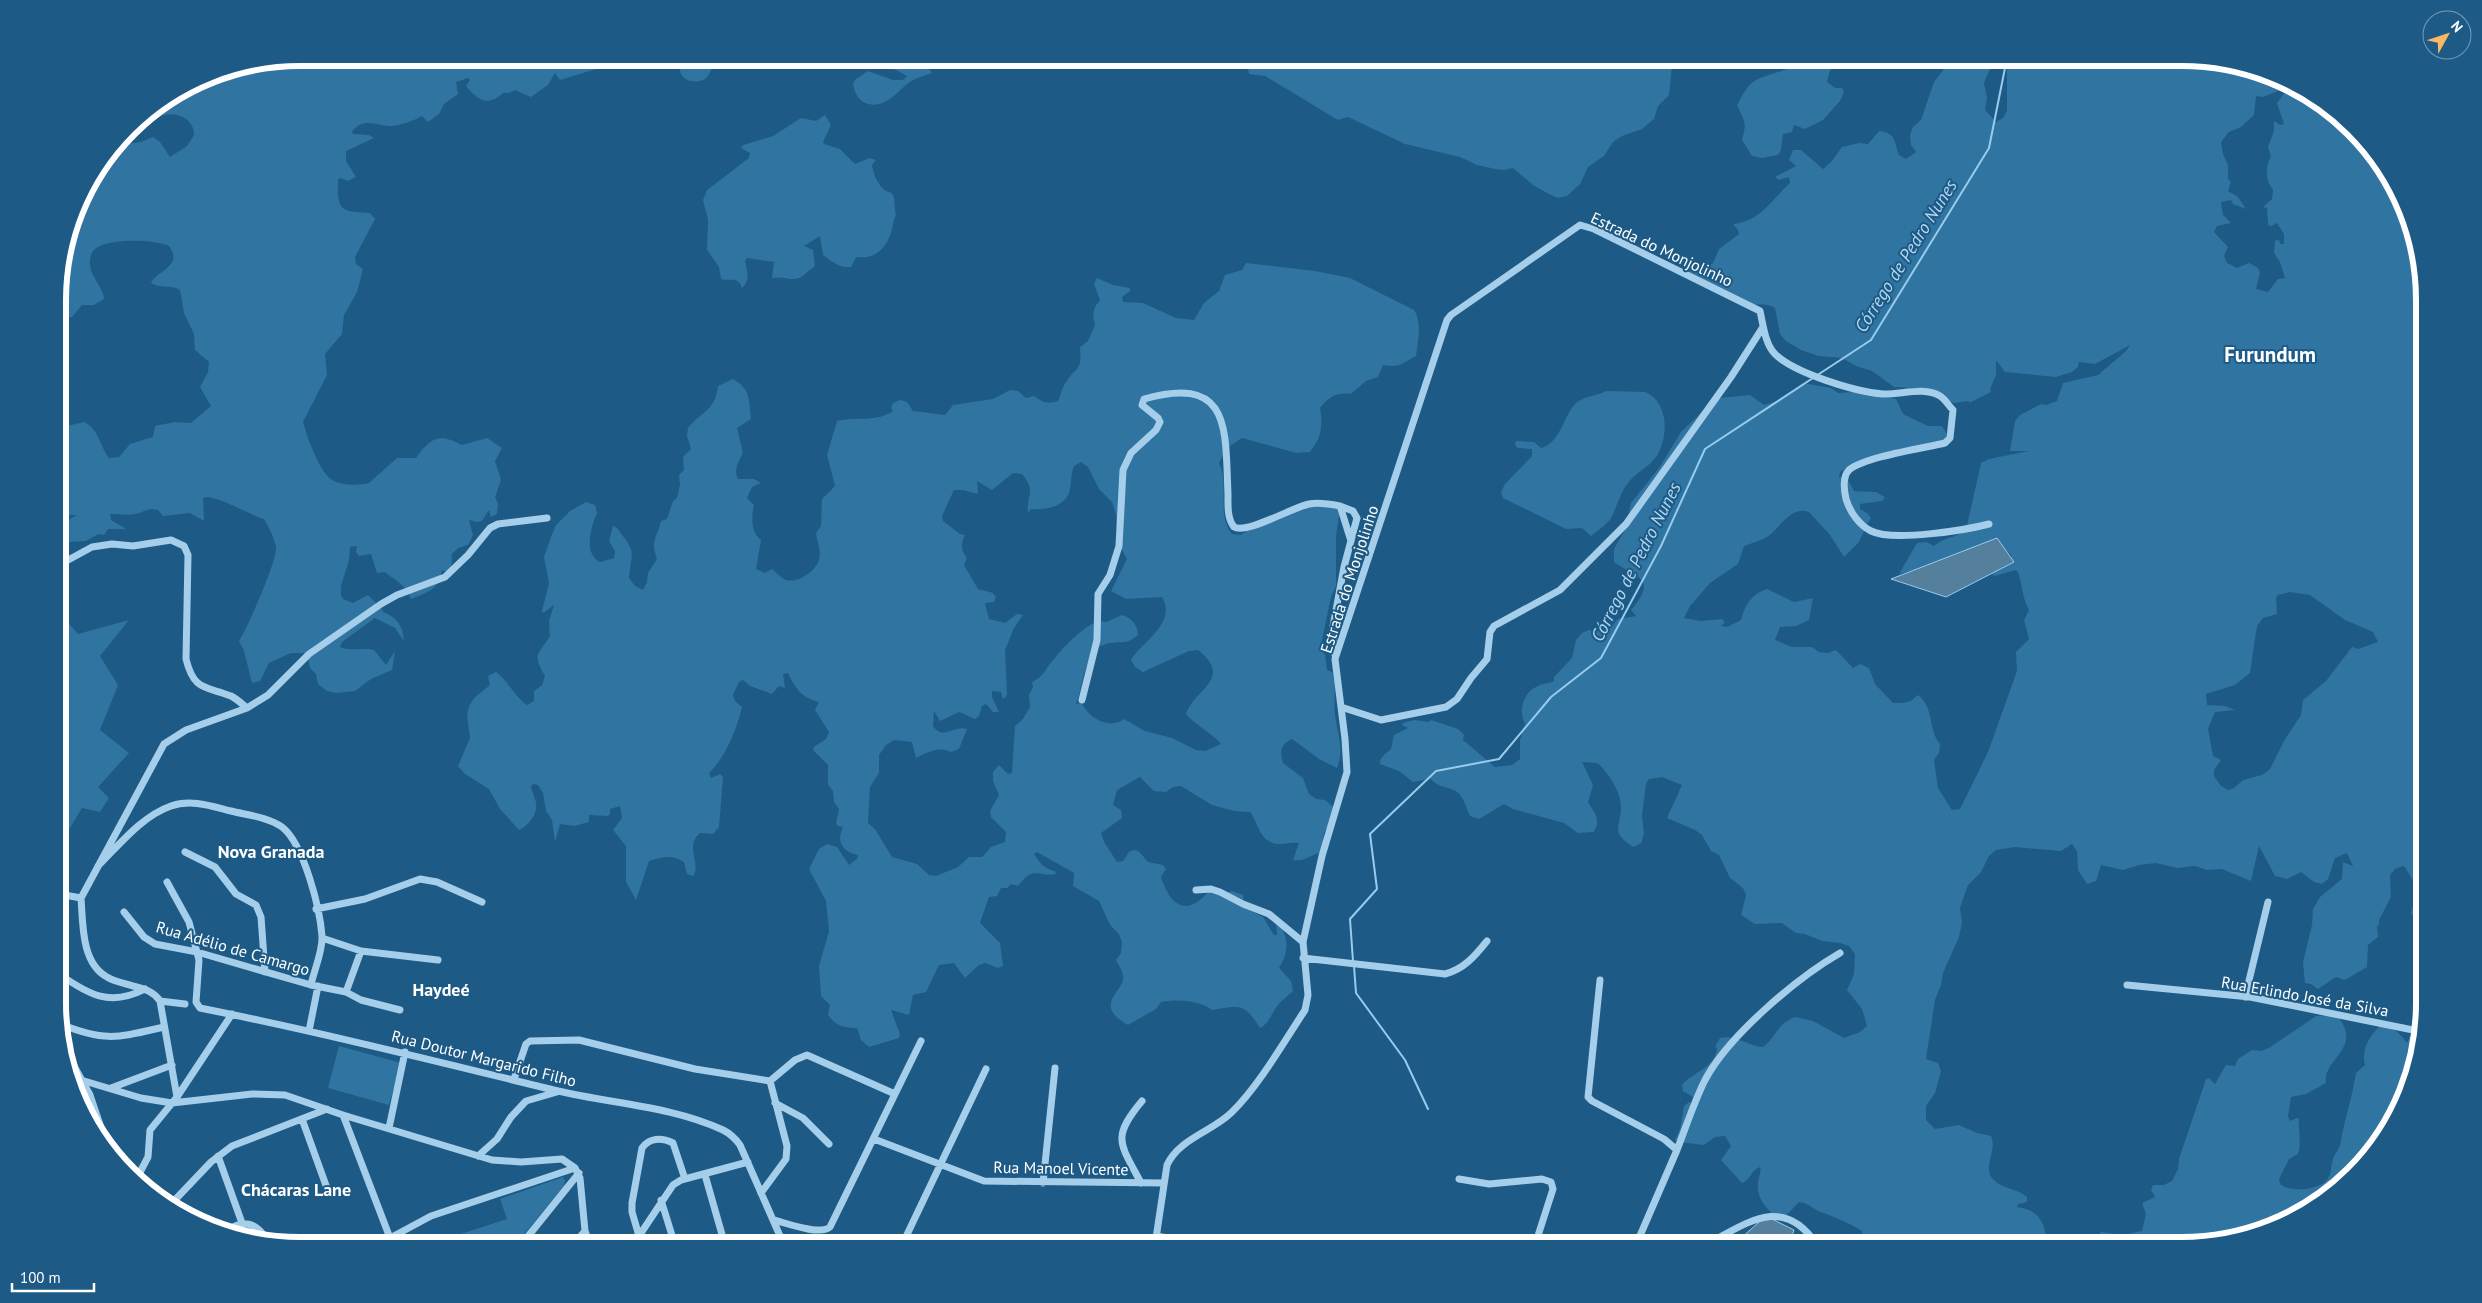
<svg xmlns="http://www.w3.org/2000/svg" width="2482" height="1303" viewBox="0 0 2482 1303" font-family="'PT Sans',sans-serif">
<rect width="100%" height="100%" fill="#1d5a85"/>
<path fill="#3074a2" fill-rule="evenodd" d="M300,58H612L596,69L560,80L555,73L548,85L531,97L515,90L509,93H503C487,108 477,99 466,86L470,80L468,78L456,82L458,94L444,104L439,114L428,122L422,116C416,120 396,127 388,126C375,125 362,117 352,132L353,134L369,135L374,138L346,151V161L356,177L348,181L340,178L338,180C337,210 340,212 370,213L375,219L355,257L356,264L363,269L357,292L344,315L342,334L325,354L327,375L303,422C307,436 320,475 334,481C344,486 359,485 369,483L397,458H416C431,437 439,433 462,445L487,438L502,448L495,461L501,480L495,497L498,504L497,514L491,517L489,510L482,521L477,522L469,520L473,535L468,545L458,548L452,554L451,574L442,570C439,590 428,592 411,599C405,584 396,581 385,572L377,573L371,554L359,556L356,552L357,546L350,547L349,560L341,586V595L343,599L353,603L368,595L381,608L383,612C397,617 403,626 404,641L395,628L375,618L342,642L340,647C351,652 362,647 374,650L386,665L395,651L392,670L371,679L355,691L336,693L327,691L318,684L316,674L310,668L307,653H291L269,663L260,681L252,683L244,651L239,641C247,629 278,559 276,547C274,537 269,528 264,519C250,515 213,493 203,498L204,521L190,513L163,516L158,510C149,508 147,510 139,513C130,516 120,514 110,514L111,520L126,529H108L104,535L98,534L86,541L68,542L65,536L67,528L65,522L77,515H59L58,428L84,422C100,430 99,445 109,458L119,457L130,444L153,437L155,426L175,422L191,423L211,406L200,387L208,372L209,362L195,350L194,334L184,313L180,290C171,284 159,289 151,283C156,271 184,266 169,246C154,239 108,238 95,249C91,252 90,258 90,263C90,277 103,286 104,299L94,305H82L72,317H58V284L82,193L119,145L141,142L153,137L160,142L170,157L187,146L194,135C194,129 192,124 187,120C171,107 154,119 138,126L135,125L140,118L208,76Z
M681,58H717C713,64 711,73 706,78C699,84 685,82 681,74C679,69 681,63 681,58Z
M873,58H922L932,73C926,75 919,77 913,80C898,89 886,111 865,103C857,99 854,91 853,83L856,79L868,71L893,80H903L907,76Z
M1246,58H1665L1672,65L1669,95L1658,106L1654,119L1642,129L1622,136L1613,142L1604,156L1588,167L1580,184L1567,196L1558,198L1549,194L1533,185L1513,168L1504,170L1495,169L1477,165L1460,157L1405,144L1348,117L1338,120L1265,76L1249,74Z
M1803,58H1833L1827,82L1835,88H1842L1844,92L1840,101L1823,120L1805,129L1794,125L1792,132L1783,134L1781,150L1778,155L1762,158L1752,156L1742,140C1747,121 1745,123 1737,105C1741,98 1746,87 1753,82C1768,72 1791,73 1803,58Z
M1949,58H1992L1990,69L1984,83L1987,98L1985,110L1996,122L2003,118L2007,111V65L2010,58H2182L2244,66L2289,83L2342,118L2383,165L2412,222L2422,269L2424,912L2420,917L2411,914L2418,888L2404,866L2395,869L2390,875L2391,897L2379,920V925L2377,926L2378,937L2368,945L2367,967L2345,980L2336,977L2318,989L2311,984L2305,983L2303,962L2312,925L2313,909L2320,897L2342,879L2343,862L2353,866L2347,853L2335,858L2328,879L2322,884L2314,882L2301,872L2287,879L2275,876L2259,846L2251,881L2222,869L2207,870L2195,866L2177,868L2156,863L2139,865L2123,870L2101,865L2096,881L2087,884L2078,870L2077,851L2072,844L2061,851L2015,847L1996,850L1989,856L1981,872L1968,885L1960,908L1962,922L1959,937L1943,973L1941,985L1935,1000L1926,1059L1938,1063L1941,1071L1935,1093L1926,1106V1120L1935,1129L1959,1125L1977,1133L1991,1136C1998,1151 1980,1169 1995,1181C2004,1189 2018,1189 2027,1197V1202L2018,1204L2017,1207C2041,1210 2044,1223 2048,1245H1864L1862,1231C1849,1223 1835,1217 1821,1212C1812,1209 1809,1203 1799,1202L1782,1220C1769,1213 1756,1199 1758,1183C1758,1177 1762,1173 1760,1167C1751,1170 1750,1181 1742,1183L1721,1160L1731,1146L1725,1136L1715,1137L1704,1145L1679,1142L1675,1140L1680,1129L1684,1106L1689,1102L1695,1104L1693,1097L1683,1091L1682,1085C1693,1072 1715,1068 1717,1048L1715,1047L1720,1038C1735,1034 1748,1046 1763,1047C1776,1037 1778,1023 1795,1017L1813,1021L1844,1038L1860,1032L1867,1026L1862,1009L1847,990L1854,974L1855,954L1849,946L1840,943L1822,941L1805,934L1796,933L1782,923L1755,924L1741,915L1746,895L1743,888L1730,878L1719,855L1711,851L1702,835L1695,830L1667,818L1682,785L1662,777L1649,779L1646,784L1642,815L1644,834L1641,843L1634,847C1609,833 1621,826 1621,807C1621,792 1608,772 1597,763L1582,762L1593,785L1588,802C1595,814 1601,818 1594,832L1578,833L1564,823L1513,809L1504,804L1479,819L1470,816C1466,809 1464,796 1456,791C1446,786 1439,788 1431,779L1413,782L1399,771L1380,764C1380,756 1386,754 1391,749L1394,735L1408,728L1402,725L1403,723L1414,720L1429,722L1431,720L1458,729L1464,735L1463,740L1495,767L1512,765L1520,759V740L1525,724C1518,711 1523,692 1538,686C1543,683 1548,684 1554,681V677L1572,658L1576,640L1582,633L1589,630L1607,632L1618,619L1636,616L1631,610C1659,577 1636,578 1614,562V549L1625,530L1631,503L1659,468L1681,432L1712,402L1720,398L1750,395L1764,405L1781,400L1803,383L1831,388L1838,393L1854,392L1896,399L1903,414L1928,426H1942L1949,438L1948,444L1856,463L1840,472L1839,477L1847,478L1854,491L1876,492L1885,497L1882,501L1860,504V509L1867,513L1871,518L1868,523L1861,527L1864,531L1859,542L1844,557L1830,535L1809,512C1790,505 1780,529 1767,537C1760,541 1751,543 1744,546L1738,564L1710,583L1690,606L1684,618L1701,621L1722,619L1725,622L1721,626L1727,627L1741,620C1745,604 1752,594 1767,589L1794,602L1813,598L1809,620L1796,626L1780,627L1775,640L1792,647H1812L1819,652L1828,653L1836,650L1853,668L1860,664L1869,668L1875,684L1893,703H1903L1911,701L1918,695C1935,708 1927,728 1940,744L1939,753L1934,760L1938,788L1952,810L1960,809L1988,752L2017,671L2016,652L2029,639L2024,620L2029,610C2021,594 2023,587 2018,572L2016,570L1994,576L1989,570L2012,556L2003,547L1899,574L1917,543L1926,542L1934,546C1944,537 1956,538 1966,530L1981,463L1989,459L2029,451H2010L2015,421L2020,415L2041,404L2046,405L2057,401L2063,383L2098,375L2126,351L2130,345L2095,364L2079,362L2078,367L2072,372L2056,377L2005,372L1996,360V375L1990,389L1991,392L1969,403V401L1954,403L1915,388L1894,387L1872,371L1856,366L1842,358L1819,356L1801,350L1786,341L1780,334L1775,308C1761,300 1753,308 1745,304C1726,295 1710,281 1689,272L1693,269H1705L1713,263L1719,249L1739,234L1738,230L1733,224C1761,221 1771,200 1790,183L1789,177L1779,180L1775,177L1796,166L1789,160L1793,150H1801L1823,169L1832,161L1842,147L1859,143L1868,144L1879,131C1896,133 1894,141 1899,155L1906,159L1916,152L1911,145L1910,135L1913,127L1921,120L1934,82L1949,62ZM2278,91L2285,92L2277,103L2284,124L2280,125L2274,121V131L2268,147L2271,156C2265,167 2265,180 2273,190L2272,199L2263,207L2267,208L2268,225L2271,226L2277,223L2284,234V244H2281L2278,239L2275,241L2274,253L2280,262L2285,278L2278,279L2268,292L2256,289L2260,273L2258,268L2249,263L2237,268L2227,263L2224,256L2228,247L2214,232L2217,226L2231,223L2223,215L2221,202L2231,200L2233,204L2246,209L2238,197L2228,191L2231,182L2228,179V165L2223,154L2221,142L2229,132L2241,127L2254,115L2256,96L2263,97ZM2290,592L2310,595L2345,620L2373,632L2378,642L2358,649L2352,647L2326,681L2303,700L2301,715L2285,739L2270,769L2262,775L2243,780L2234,788L2228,790L2221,786L2214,776V770L2221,760L2213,756L2208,729L2215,712L2235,710L2225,706L2207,705L2206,694L2235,685L2250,673L2257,626L2263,618L2277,614L2276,598L2278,595Z
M825,115L831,125L823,142L824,144L840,149L855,164L870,158L876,160L872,165C873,173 878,186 886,191C889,192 891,192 893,195C895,198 894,209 896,215C892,222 893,231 889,238C882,253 872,259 856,257L851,267C841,269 831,261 823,255L820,236L804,246L813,250L815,266C812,269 809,270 806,273C795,285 785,275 772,278L774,262L747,258L745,261C747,271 751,280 742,288C738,275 730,282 721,279L719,267L707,250L708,220L703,200L707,190L749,158L750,153L741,148L743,145L773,136L801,118L816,121Z
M1246,263L1315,271L1350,278L1414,310C1422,322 1418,342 1416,356C1402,363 1401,368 1383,365L1378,377L1366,381L1351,394C1336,392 1329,397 1320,408C1323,425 1322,437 1310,452L1296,453L1242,438L1227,448L1219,463C1230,486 1216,514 1232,534L1241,535L1249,529C1275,519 1309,498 1337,509L1339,515L1336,536V586L1331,597L1320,650L1325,654L1327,670L1332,672C1337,689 1333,699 1335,714C1337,734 1345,748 1337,768L1319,759L1292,739C1280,745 1280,751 1283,763L1303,778L1309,794L1316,799L1325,800L1338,811L1324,833L1323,851L1302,860H1293L1299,843C1292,842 1285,844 1278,844C1259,842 1259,824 1250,812L1234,811L1212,805L1181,786L1173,787L1166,792L1154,791L1140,777L1117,790L1113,805L1121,810L1122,818L1101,833L1104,842L1117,862L1123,861L1129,852C1139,846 1142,856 1148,862L1163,865L1166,869L1161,877C1170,906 1187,917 1208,892L1224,894L1232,891L1243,895L1244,907L1263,917L1274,935H1277L1276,920C1289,936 1290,951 1279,968L1291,981L1293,991C1288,996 1282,1000 1278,1005C1271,1013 1270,1023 1260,1028C1244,1002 1239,1006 1212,1010C1199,1000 1177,999 1161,1002L1156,1009L1128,1025C1090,1003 1127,991 1123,975C1122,970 1118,964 1116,960L1121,953L1122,942L1119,934L1110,925L1099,901L1073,886L1074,873L1037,852L1034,854C1040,863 1044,869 1055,871L1056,874C1039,878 1034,864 1018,886L1011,884L1007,888H1001L997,896L989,897L980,923L1000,943L1003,966L998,968L985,963L979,965L965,978L954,963L939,965L926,992L913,995L909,1015L891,1010L900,1034L899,1038L869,1047L861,1040L857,1028C844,1028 836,1026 828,1015L830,1005L821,996L819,966L829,931L826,901L809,869L819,849L827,844L837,847L849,865L857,859L858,855C842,851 836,842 843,827L838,826L836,823L839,809L834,802L833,791L828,785V765L813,750L814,747L826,739L829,732L815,710L819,702C802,698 795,688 788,673L783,674L785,688L779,686L772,694L750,686L743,680L739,682L733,695L735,701L742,707C737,729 725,758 709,773L711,778L720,774L723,777L719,827L713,834L700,833C684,847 702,864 693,876L687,874L684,862C672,854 662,857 649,861L636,900L626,882V846L613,830L622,818L620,806L610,809V814L608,816L589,815V822L574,826L560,824L555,842L552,820L546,811L543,793L538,785L533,784L531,787C532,792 534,795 535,799C540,811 530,825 519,830L500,809L489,789L465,774L458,766L470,738L467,715L469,706L474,698L490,685L488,676L496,672C507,679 513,695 527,705L534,701V691L542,685L545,676C531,652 539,655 550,636L549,621L554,605L543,613L542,611L549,583L544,557L551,537L556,525L570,511L586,502L595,505L597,513C591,526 583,554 600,562L614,558L615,551L609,541L613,526L616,527C637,554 632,547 629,578L635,586L643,590L647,582L648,573L657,559C650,541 657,538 661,521L667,519L673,501L677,498L680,484L679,475L684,470L683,457L691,449L687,436L688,428C700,412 715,412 718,386L733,379C751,389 749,401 751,419L737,428L743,453C739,461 733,470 738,479H754L761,483L752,487L747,498L754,505C751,517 751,532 761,540L756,569L765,573L772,569C776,572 780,577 784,579C796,585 815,572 819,560C822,551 817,542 816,533L821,526L822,499L835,486L827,455L837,421C856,416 875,423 893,411L891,408L893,403L900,400L907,402L913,411L945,415L953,405L993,399L1010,390L1018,391L1026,398L1034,396C1043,403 1048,404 1058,401C1061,395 1062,387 1066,382C1077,365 1082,372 1080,347L1088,341L1095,325C1092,314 1093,308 1100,300L1094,284L1097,278L1113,285L1130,288V291L1122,297L1123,302L1143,303L1176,318L1194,320L1204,303L1219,291L1225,275L1242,270ZM1081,462L1088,467L1099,489L1112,502L1116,515L1118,543L1127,559L1111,591L1126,599L1162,597C1177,624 1143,640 1131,660L1135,667L1143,672L1189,651L1198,650C1234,679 1195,688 1186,714C1196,726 1211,732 1221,744L1205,751L1196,750L1172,738L1145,731L1124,719C1110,730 1088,718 1082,703L1076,704C1084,686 1083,650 1106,644C1121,640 1125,646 1138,635C1137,624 1133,619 1122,615L1106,622L1097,621C1080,630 1065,645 1053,660C1044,670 1046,675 1032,682L1033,687L1029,695L1030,707L1023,719L1015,726L1012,773L1008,774L999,765L993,772V781L999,795L990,811L991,817L1006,832L1005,842L991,847L982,857H969L958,867L936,876L929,875L917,864L892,857L875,829L868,823L870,787L879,773V755L886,745L894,740L912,742L916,758C929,752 937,746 951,752L959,749L967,729C954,725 943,741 933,726L934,711L940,721L959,712L975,719L979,716L982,706L986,704L993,712H999L992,697V691L1001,692L1003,699L1007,695L1005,650L1014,628L1023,615L1017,614L1005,623L989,619L985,603L994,602L996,597L993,593L978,589L964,565L967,558C960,549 961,544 965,535L960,534L943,521L942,516L954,490H963L978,494L977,481L992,490L1013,473L1022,474C1037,492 1026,494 1028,513L1031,509C1044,510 1063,508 1069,493C1072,485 1070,475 1074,466Z
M1606,391L1645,392C1669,402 1669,437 1656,457C1649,467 1635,473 1628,483C1621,492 1617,505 1613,514C1610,523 1598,530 1591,536L1582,528L1566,529L1503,498L1501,492L1505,484L1532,456V449L1518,448L1515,445L1516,441L1534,442L1541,448C1559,444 1564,417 1574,405C1584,395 1595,397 1606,391Z
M59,616L64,618L78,634L129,620L100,656L118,685L100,730L129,753L98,787L109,798L100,812L82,808L59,846Z
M2336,1014C2365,1049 2323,1057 2326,1083L2306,1094L2291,1097L2288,1116L2290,1121L2297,1118L2299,1119C2298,1132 2302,1141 2298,1154L2289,1159L2279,1179L2281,1185C2293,1192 2311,1190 2324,1183C2334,1173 2329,1170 2333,1159C2334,1154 2339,1150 2340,1145C2344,1121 2352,1098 2356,1073L2365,1065C2361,1051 2369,1036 2379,1027C2394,1027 2398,1031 2407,1043L2411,1033L2418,1031L2399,1110L2364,1163L2316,1205L2259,1233L2197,1245H2092L2101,1232L2122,1235L2142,1231L2146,1214L2142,1203L2155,1197L2151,1190L2153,1185H2164L2172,1181L2178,1169L2179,1159L2206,1079L2209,1078L2215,1084L2226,1065L2235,1066L2238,1059L2252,1050L2261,1051L2269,1048L2316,1016Z
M339,1046L401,1063L389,1105L328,1088Z
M563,1177L565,1181L564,1186L515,1245H427L507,1219L500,1199Z"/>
<path fill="#547f9d" stroke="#98cbec" d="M1997,538L2014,562L1946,597L1891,579Z
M1766,1216L1794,1230L1789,1245H1740L1741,1238Z"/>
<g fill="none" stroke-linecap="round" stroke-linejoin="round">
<path stroke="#98cbec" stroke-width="2" d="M1819,374L1871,340L1989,148L2007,58
M1353,961L1350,919L1377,889L1370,834L1436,771L1499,759L1551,697L1601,658L1661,546L1705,449L1813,378
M1354,966L1356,993L1405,1060L1428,1109"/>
<path stroke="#a5ceea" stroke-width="7" d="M59,565L92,547L112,544L133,546L171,540L184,546L188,555L186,659C194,691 205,686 231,696C237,699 242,704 247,708L268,695L309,654L381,604L397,595L445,577L468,555L490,528L498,524L547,518
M1335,655L1332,632L1344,567L1357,518L1353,511L1340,506
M1082,700L1097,640L1098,594L1110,575L1119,546L1123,470L1131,453L1156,430L1160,422L1158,418L1142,405L1144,399C1232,374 1225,430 1228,494C1228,505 1227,518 1234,527C1247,534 1291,508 1309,504C1319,502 1330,504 1340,506L1351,541
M1341,707L1381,720L1446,707L1457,699L1471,678L1487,659L1490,632L1494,626L1560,590L1626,524L1731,377L1763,327
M185,852L215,867L236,894L256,905L261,917L265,972
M98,866C119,845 142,816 171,806C191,799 211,806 231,811C247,815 268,817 282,827C304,844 320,909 322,936C323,951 314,970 311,985
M167,882L189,922L199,960L196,1002L200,1008C320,1032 439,1062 558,1091C613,1104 671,1106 723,1130C731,1134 735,1138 740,1145L784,1245
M1196,890L1211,889L1220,892L1243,904L1269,914L1303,942
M59,894L81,898
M81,898C83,923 81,963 107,977C115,982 125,983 133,986C144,989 153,991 160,1001L177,1097L150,1130L148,1157L138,1176
M81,898L164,744L186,730L247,708
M316,909L365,899L420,879L437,882L482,902
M124,912L144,937L155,944L197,952L311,985L346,992L361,1000L400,1010
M322,938L361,951L438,960
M1303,958L1445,974C1464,969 1475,956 1487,941
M59,974C89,995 110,1007 145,989
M1600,980L1588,1097L1592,1101L1664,1139L1677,1150L1636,1245
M2127,985L2250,997L2418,1031
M346,992L361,951
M2245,997L2268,902
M160,1001L185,1004
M60,1024C106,1042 116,1038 164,1027
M309,1031L318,986
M63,1046L90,1095L109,1151
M71,1077L141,1098L172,1103L252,1094L285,1095L343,1115L492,1160L521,1162L562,1159L575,1168L580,1178L585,1231L590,1245
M514,1079L526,1044L530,1041L579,1040L695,1069L770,1081
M770,1081L795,1060L807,1055L895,1094
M111,1088L172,1065
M177,1097L232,1014
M775,1103L803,1118L829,1144
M343,1115L390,1238
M302,1119L328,1191
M389,1128L405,1052
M874,1139L984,1181L1164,1183
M1677,1150C1686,1127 1694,1102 1705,1080C1729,1035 1797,978 1840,953
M218,1156L242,1223
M478,1156L497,1139L511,1117L526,1101L557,1092
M705,1175L725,1245
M1459,1179L1489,1184L1542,1179L1551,1182L1553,1189L1535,1245
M1043,1183L1055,1068
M1141,1183C1120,1143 1111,1138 1142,1101
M761,1193L786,1159L787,1146L770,1081
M661,1200L675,1245
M172,1203L211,1162L232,1146L327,1109
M774,1220C786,1223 820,1236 830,1227L921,1041
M227,1233C239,1217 260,1223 266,1241
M639,1236L632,1212V1203L642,1148C649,1138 661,1137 673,1143L685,1179
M1157,1236L1201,1245
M906,1238L925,1245
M377,1245L431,1216L575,1168
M521,1245L579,1173
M573,1245L585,1231
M633,1245L673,1185L681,1180L748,1162
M902,1245L986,1069
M1155,1245L1167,1165C1179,1139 1211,1132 1231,1113C1258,1087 1284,1042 1305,1010L1308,995L1303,942L1322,856L1347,772L1345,739L1335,659L1447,320L1451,315L1580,225L1594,229L1760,311C1763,324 1765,344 1775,354C1794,373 1856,392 1883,394C1900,395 1924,386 1940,396C1945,399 1949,406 1953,410L1950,438L1945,443C1924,448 1864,457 1849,470C1842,477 1844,490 1846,499C1850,512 1859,525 1871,531C1893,542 1966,530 1989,524
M1705,1245C1746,1224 1783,1193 1817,1245"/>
</g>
<g text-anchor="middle" stroke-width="4" stroke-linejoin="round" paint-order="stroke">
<g font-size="16" fill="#fff" stroke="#1d5a85">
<text transform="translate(1662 249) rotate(25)" y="6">Estrada do Monjolinho</text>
<text transform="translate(1349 579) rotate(-72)" y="6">Estrada do Monjolinho</text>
<text transform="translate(233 948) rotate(16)" y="6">Rua Adélio de Camargo</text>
<text transform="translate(2305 996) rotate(10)" y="6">Rua Erlindo José da Silva</text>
<text transform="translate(484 1058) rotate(14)" y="6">Rua Doutor Margarido Filho</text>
<text transform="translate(1061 1168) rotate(1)" y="6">Rua Manoel Vicente</text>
</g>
<g font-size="18" font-style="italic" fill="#b0d8f2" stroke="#1d5a85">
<text transform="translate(1906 256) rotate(-58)" y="6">Córrego de Pedro Nunes</text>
<text transform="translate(1636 562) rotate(-63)" y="6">Córrego de Pedro Nunes</text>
</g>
<g font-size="18" font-weight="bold" fill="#fff" stroke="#1d5a85">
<text x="271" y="858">Nova Granada</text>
<text x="441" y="996">Haydeé</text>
<text x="296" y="1196">Chácaras Lane</text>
</g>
<g font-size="21" font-weight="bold" fill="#fff" stroke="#1d5a85">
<text x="2270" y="362">Furundum</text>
</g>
</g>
<path d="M0 0H2482V1303H0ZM300 66H2182A234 234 0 0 1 2416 300V1003A234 234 0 0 1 2182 1237H300A234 234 0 0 1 66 1003V300A234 234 0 0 1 300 66Z" fill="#1d5a85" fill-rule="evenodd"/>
<path fill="none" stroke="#fff" stroke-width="6" d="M300 66H2182A234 234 0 0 1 2416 300V1003A234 234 0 0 1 2182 1237H300A234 234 0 0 1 66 1003V300A234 234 0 0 1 300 66Z"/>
<g transform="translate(2447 35) rotate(50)"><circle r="24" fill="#1d5a85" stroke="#779cb6"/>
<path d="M0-4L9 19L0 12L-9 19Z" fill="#fab863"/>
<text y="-8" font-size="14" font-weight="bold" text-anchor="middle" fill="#ffffff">N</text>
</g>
<path d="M12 1283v8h82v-8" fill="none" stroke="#ffffff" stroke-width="2.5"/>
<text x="20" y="1283" font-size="15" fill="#ffffff" stroke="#1d5a85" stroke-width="4" paint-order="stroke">100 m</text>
</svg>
